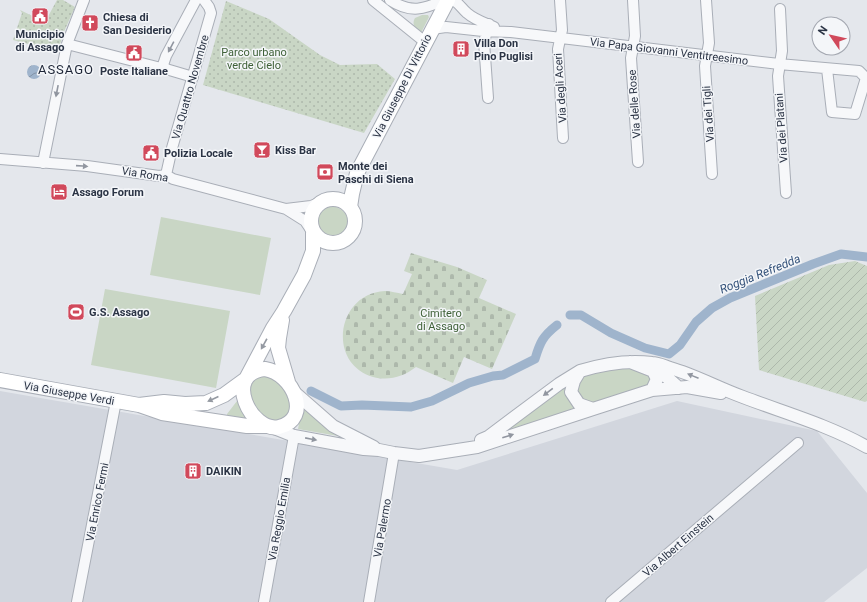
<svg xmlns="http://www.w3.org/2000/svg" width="867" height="602" viewBox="0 0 867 602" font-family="Roboto,sans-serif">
<defs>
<pattern id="cemetery-stones" width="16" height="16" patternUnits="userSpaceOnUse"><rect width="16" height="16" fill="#c9d6c5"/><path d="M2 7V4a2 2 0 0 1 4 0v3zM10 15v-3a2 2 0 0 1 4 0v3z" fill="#adb8ab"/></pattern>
<pattern id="park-dots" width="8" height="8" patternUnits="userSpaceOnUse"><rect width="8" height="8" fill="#c9d6c5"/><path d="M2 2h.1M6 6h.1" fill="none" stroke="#adb8ab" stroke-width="1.8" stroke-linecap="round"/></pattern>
<pattern id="garden-furrows" width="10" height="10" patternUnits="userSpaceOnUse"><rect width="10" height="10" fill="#c9d6c5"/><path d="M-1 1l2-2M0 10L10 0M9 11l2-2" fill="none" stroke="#adb8ab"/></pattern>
<pattern id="water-waves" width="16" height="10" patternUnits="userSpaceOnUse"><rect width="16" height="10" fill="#9fb4cc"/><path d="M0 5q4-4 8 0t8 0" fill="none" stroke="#8293a7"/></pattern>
</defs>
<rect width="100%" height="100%" fill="#e4e7ec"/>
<path fill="#d2d6de" d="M0,391L457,470L677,401L817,431L867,493V568L824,602H0Z"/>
<path fill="#c9d6c5" d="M422,15H428L429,17L421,33C416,29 411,25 415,18Z
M331,206C343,207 353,218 346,230C330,257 296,215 331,206Z
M161,217L271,238L260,295L150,275Z
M105,289L230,311L216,388L91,365Z
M631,368L652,375L649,384L645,386L589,405L576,395L581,377L600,369Z
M275,376L292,398L288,417L270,423L250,402L249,383L256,377Z
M566,382L579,408L502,435L501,432Z
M237,401L247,418V420L227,416V414Z
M303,404L339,435L338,436L298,429Z"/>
<path fill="url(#cemetery-stones)" d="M411,253L457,267L487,280L479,298L516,314L492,369L464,357L453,383L416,367C403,377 389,381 373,377C326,363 337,293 385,291C391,291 397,293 403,294L412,274L404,271Z"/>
<path fill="url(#park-dots)" d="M57,0H63L75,7L63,34L58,52L13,40L22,13L20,10L45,22Z
M226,1L269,19L320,55L340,65L377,64L395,79L364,133L203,85Z"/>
<path fill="url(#garden-furrows)" d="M855,261L867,266V401L865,402L759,370L755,296L829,265Z"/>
<path fill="url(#water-waves)" d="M27 72a7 7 0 1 1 14 0a7 7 0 1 1-14 0Z"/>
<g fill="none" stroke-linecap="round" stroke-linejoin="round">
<path stroke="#9fb4cc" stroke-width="9" d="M570,315H581L611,333L645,348L669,354L680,345L696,322L712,308L730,298L813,264L841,254L867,257
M311,391L341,406L362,405L411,407L432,401L469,383L493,376L503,375L535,359C540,342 543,336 557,325"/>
<g stroke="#a9aeb7" stroke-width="12">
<path id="minor" d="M373,0L425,42
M390,0C411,14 424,9 445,0
M453,0C459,3 462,9 467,13C475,20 485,23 494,27
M560,0L562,30L558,49L563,138
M633,0L635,36L631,58L638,162
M706,0L709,43L705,66L712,174
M780,9L782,51L778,76L786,193
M432,29L446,27L483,31L511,32L779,64L859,71L866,78L855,114L832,112L827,69
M67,44L161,68H164
M193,77L166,69L163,65L166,56L196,0
M488,98L484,42L489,24
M0,159L87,166L159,176L166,175L173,179L286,209L305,221L313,233
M43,163L67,44L84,0
M166,175L172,148L211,13L209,7L204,0
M286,209L311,206L324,201
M77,602L116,401
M264,602L294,436
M369,602L394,453
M611,602L798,443"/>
</g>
<g stroke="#a9aeb7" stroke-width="14">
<path id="tertiary" d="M630,362L653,371L657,379L652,390L593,409L579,404L571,392L574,381L580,371C603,364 628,360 652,363C658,363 664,366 670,368C695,375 718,388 743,397C785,413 828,425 867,447
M653,371L662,373L679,388
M652,390L687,387L721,393
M293,391L333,426L374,447
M274,428L294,436L364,449L379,450L394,453L419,456L477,447L593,409
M481,440L488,437L559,384L580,371"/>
</g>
<g stroke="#a9aeb7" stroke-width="16">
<path id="secondary" d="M311 221a22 22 0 1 1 44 0a22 22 0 1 1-44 0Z
M350,207L352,194L357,173L448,0
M282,320L279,338L278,348L288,382
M265,369C293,373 313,419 279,427C251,433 222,373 265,369Z
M0,380L139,405L162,413L247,426H266
M139,405L164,402L185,404L206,403L224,395L246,379L273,328L284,311L304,275L313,251V233"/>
</g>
<use href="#minor" stroke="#f7f8fa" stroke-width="10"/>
<use href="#tertiary" stroke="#f7f8fa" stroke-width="12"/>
<use href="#secondary" stroke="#fff" stroke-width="14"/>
</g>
<defs><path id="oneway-solid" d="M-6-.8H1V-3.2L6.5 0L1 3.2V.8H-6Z"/></defs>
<g fill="#9196a0">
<use href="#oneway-solid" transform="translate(171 47) rotate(118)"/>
<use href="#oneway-solid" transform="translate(57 91) rotate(101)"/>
<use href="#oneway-solid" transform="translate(82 166) rotate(4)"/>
<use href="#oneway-solid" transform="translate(693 376) rotate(-158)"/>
<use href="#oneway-solid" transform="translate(548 392) rotate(143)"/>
<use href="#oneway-solid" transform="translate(508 436) rotate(-18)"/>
<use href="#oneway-solid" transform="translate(311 439) rotate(11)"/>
</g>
<g fill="#959aa2">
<use href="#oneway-solid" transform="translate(264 344) rotate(119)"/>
<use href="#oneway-solid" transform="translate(213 399) rotate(155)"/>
</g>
<defs>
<g id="civic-square" transform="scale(0.9)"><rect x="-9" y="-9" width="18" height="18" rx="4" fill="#d1495b" stroke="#f4f6f9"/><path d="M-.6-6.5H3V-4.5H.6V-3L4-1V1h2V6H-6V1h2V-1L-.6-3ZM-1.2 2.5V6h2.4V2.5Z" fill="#fff"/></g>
<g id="church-square" transform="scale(0.9)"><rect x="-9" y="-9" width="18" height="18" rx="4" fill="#d1495b" stroke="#f4f6f9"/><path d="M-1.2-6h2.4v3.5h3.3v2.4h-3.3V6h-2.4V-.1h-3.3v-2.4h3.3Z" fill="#fff"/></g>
<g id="building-square" transform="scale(0.9)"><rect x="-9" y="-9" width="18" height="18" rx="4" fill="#d1495b" stroke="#f4f6f9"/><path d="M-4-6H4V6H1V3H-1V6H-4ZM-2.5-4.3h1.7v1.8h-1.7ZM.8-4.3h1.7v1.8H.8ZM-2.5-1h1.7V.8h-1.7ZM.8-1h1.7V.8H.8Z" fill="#fff"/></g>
<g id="bar-square" transform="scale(0.9)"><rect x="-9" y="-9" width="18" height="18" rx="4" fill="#d1495b" stroke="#f4f6f9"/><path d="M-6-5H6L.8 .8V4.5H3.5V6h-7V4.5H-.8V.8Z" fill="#fff"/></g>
<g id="bank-square" transform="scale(0.9)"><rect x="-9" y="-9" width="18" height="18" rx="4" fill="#d1495b" stroke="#f4f6f9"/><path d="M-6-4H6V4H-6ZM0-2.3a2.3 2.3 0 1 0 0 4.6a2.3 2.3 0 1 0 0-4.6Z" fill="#fff"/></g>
<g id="hotel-square" transform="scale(0.9)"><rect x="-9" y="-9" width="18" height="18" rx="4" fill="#d1495b" stroke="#f4f6f9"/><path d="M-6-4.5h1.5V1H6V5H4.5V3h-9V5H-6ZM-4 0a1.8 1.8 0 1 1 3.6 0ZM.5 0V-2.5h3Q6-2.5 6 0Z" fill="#fff"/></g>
<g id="stadium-square" transform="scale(0.9)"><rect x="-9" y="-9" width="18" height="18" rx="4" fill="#d1495b" stroke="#f4f6f9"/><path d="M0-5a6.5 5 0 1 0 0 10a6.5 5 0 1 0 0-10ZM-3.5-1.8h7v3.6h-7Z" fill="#fff"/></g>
</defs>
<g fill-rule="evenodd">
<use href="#civic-square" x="40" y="16"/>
<use href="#church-square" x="90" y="23"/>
<use href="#building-square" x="461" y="49"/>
<use href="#civic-square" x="134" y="53"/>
<use href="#bar-square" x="262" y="150"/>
<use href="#civic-square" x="151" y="153"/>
<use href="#bank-square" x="325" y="172"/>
<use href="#hotel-square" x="59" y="192"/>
<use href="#stadium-square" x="76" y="312"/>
<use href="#building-square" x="193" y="471"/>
</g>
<g text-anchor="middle" stroke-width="3" stroke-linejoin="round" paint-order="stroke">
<g font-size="11" font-weight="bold" fill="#2b3445" stroke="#f4f6f9" text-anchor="start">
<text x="103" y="21">Chiesa di<tspan x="103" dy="13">San Desiderio</tspan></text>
<text x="40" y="38" text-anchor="middle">Municipio<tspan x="40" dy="13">di Assago</tspan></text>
<text x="474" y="47">Villa Don<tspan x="474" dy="13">Pino Puglisi</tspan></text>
<text x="134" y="75" text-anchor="middle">Poste Italiane</text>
<text x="275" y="154">Kiss Bar</text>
<text x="164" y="157">Polizia Locale</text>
<text x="338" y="170">Monte dei<tspan x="338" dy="13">Paschi di Siena</tspan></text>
<text x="72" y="196">Assago Forum</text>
<text x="89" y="316">G.S. Assago</text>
<text x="206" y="475">DAIKIN</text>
</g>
<g font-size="11" fill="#2b3445" stroke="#f4f6f9">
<text transform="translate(669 51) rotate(7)" y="4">Via Papa Giovanni Ventitreesimo</text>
<text transform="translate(402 86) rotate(-63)" y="4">Via Giuseppe Di Vittorio</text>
<text transform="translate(190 87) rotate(-74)" y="4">Via Quattro Novembre</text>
<text transform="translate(560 88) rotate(-94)" y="4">Via degli Aceri</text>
<text transform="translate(634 104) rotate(-94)" y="4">Via delle Rose</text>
<text transform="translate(708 114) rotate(-94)" y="4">Via dei Tigli</text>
<text transform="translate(781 128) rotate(-94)" y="4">Via dei Platani</text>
<text transform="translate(145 174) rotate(9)" y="4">Via Roma</text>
<text transform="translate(69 393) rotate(10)" y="4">Via Giuseppe Verdi</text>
<text transform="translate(97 502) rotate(-79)" y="4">Via Enrico Fermi</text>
<text transform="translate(279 519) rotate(-80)" y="4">Via Reggio Emilia</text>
<text transform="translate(382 528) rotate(-80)" y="4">Via Palermo</text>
<text transform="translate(678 545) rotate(-41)" y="4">Via Albert Einstein</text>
</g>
<g font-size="11" fill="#3f6138" stroke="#f4f6f9">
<text x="254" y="56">Parco urbano<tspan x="254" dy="13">verde Cielo</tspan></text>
<text x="441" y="317">Cimitero<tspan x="441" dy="13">di Assago</tspan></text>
</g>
<g font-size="12" font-style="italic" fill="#34527a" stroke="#f4f6f9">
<text transform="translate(760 274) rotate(-22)" y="4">Roggia Refredda</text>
</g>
<g font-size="13" letter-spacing="1" fill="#1d2536" stroke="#f4f6f9">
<text x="66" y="74">ASSAGO</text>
</g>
</g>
<g transform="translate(831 36) rotate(304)"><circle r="19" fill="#f4f6f9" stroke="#a4a8b1"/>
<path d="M0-3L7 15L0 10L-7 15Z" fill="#d1495b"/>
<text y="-6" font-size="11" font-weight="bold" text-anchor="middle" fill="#2b3445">N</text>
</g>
</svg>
